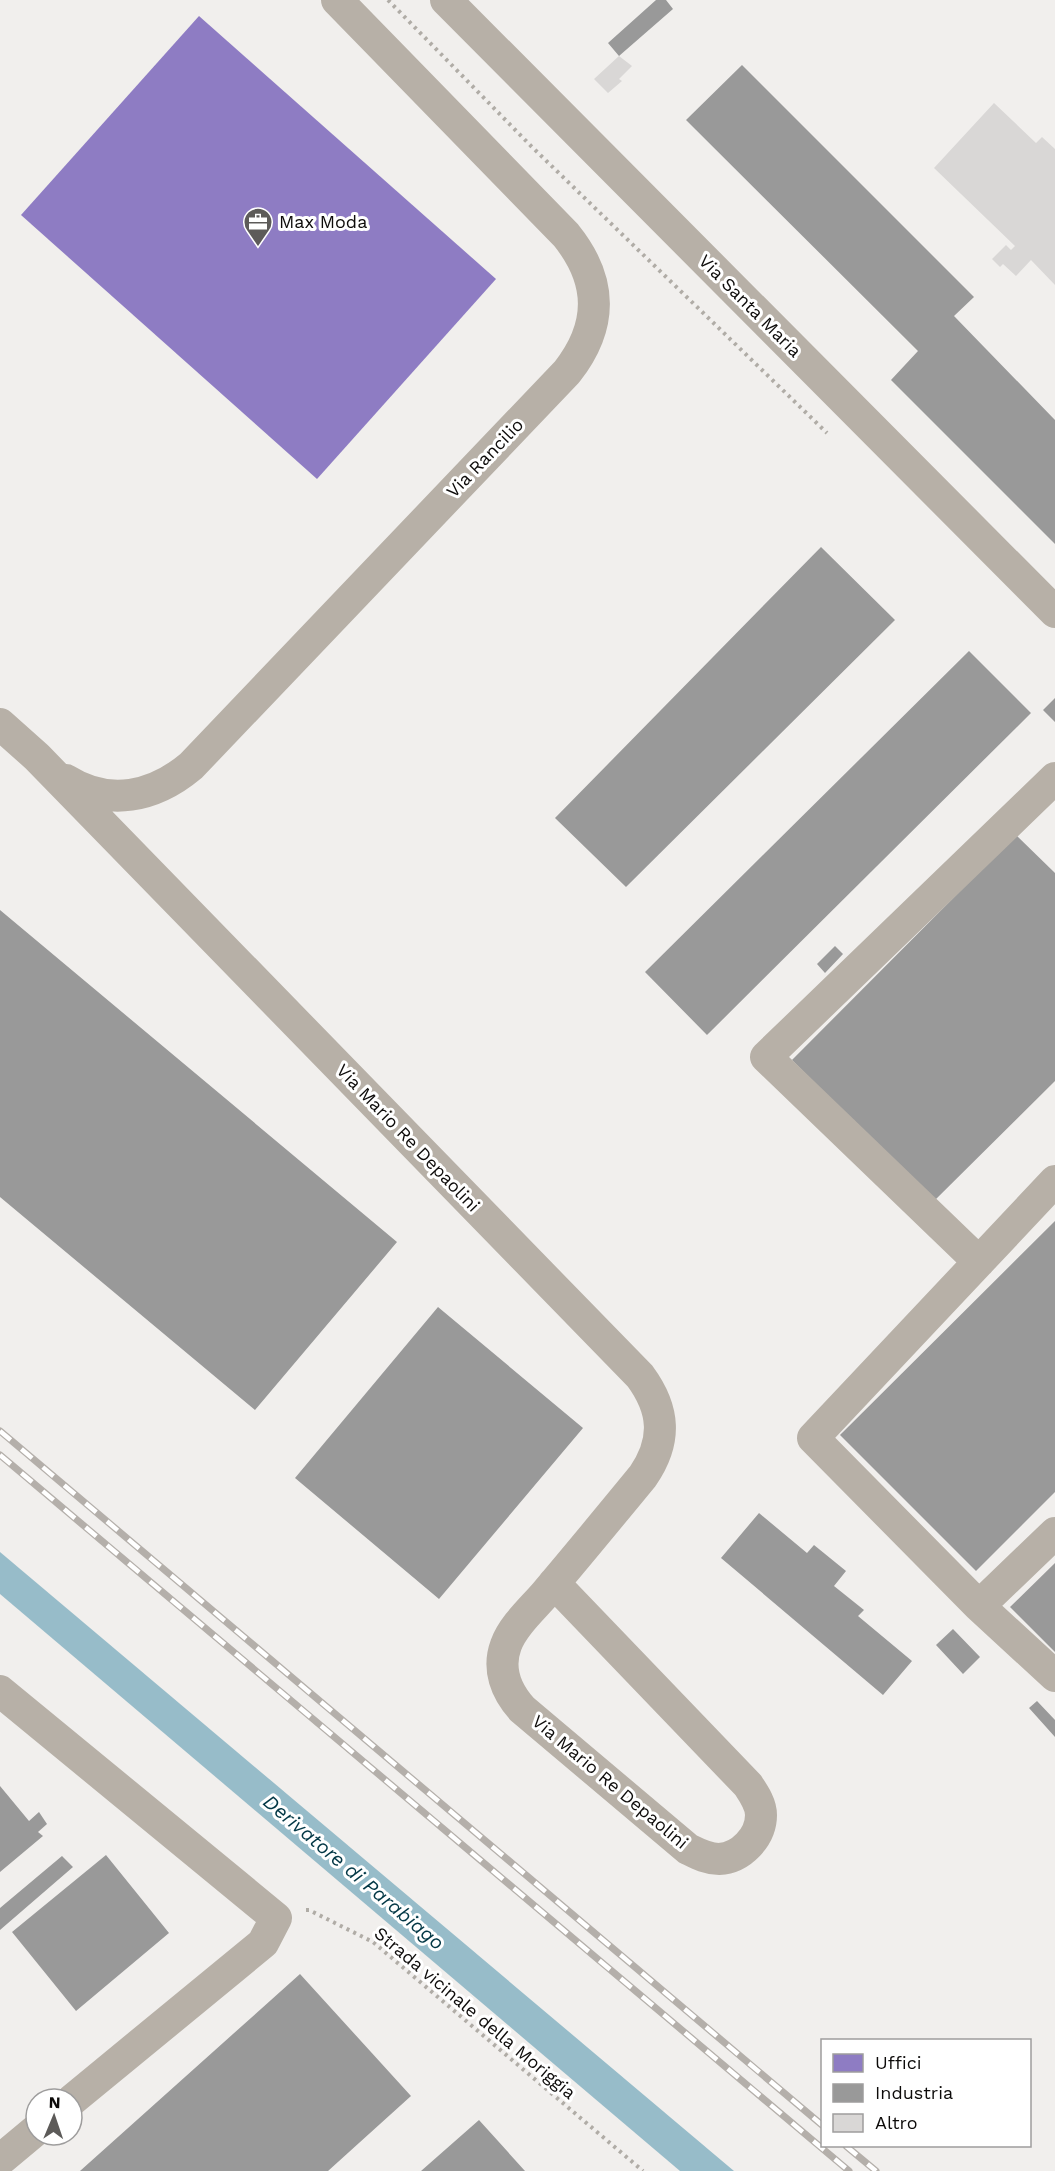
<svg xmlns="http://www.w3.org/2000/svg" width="1055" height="2171" viewBox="0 0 1055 2171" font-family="'Work Sans',sans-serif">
<rect width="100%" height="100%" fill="#f1efed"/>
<path fill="#97bcc9" d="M0,1552L734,2171H680L0,1594Z"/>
<path fill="#8e7cc3" d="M199,16L496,279L317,479L21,215Z"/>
<path fill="#999" d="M656,0H666L673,9L619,56L608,43Z
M742,65L974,297L954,316L1055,420V544L891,380L918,351L686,120Z
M821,547L895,620L626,887L555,818Z
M969,651L1031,713L707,1035L645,972Z
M1055,698V722L1043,710Z
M1016,835L1055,873V1081L933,1202L792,1060Z
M0,910L397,1242L255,1410L0,1197Z
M835,946L843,954L825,973L817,964Z
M1055,1221V1492L976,1571L840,1435Z
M438,1307L583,1428L439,1599L295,1478Z
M759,1513L807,1553L814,1545L846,1571L834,1586L864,1610L858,1616L912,1661L883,1695L721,1558Z
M1055,1563V1652L1010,1607Z
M953,1629L980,1657L963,1674L936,1645Z
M1037,1701L1055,1720V1737L1029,1708Z
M0,1786L29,1821L39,1812L47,1824L38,1832L43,1836L0,1872Z
M106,1855L169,1933L76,2011L12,1932Z
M62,1856L73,1867L0,1930V1908Z
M300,1974L411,2096L328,2171H80Z
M479,2120L525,2171H421Z"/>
<path fill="#d9d7d6" d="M619,56L632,66L619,79L622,81L608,93L594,79Z
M994,103L1036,143L1042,137L1055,149V285L1031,260L1016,276L1003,264L1000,267L992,259L1006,245L1011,250L1015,246L934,168Z"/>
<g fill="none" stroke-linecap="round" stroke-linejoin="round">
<path stroke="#b0aca6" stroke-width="4" stroke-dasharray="3 4.5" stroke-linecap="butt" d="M388,0L531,146L827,433
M306,1910H309L373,1942L643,2171"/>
<path stroke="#b7b0a7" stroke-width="32" d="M446,0L1055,612
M0,724L37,757L640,1376C665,1410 667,1441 643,1476C611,1515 578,1555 545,1594C532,1609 513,1626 506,1645C497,1669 506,1691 522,1709L688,1849C698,1854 707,1859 719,1859C741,1858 761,1837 761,1815C761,1804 754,1794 748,1785L554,1583
M66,780C109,807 154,797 191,766L567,372C603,326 603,281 566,235L337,0
M979,1262L766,1057L1055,778
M1055,1533L979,1606L1055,1676
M979,1606L813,1438L1055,1181
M0,1691L276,1918L263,1943L72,2100
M0,2160L36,2130"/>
<g stroke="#b4afaa" stroke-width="7">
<path id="rail" d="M0,1431L822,2125
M0,1455L849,2171
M846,2146L876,2171"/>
</g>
<use href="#rail" stroke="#fff" stroke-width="4.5" stroke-dasharray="14" stroke-linecap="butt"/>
</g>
<defs>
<g id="office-pin" transform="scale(1.5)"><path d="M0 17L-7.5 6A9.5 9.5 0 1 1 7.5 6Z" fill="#5d5b59" stroke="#fff"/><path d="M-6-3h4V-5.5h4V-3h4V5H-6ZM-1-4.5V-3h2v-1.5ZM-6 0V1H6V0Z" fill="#fff"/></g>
</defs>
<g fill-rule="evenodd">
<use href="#office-pin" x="258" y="222"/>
</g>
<g text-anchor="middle" stroke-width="6" stroke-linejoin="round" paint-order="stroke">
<g font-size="18" fill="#0d0b0a" stroke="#fff" text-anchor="start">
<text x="279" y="228">Max Moda</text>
</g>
<g font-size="18" fill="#0d0b0a" stroke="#fff">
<text transform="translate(750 306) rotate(45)" y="6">Via Santa Maria</text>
<text transform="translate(485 458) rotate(-46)" y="6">Via Rancilio</text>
<text transform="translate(408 1138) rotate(46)" y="6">Via Mario Re Depaolini</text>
<text transform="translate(610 1782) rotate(40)" y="6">Via Mario Re Depaolini</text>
<text transform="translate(475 2013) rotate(40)" y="6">Strada vicinale della Moriggia</text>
</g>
<g font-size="20" font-style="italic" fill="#023745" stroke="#fff">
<text transform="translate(354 1872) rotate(40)" y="7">Derivatore di Parabiago</text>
</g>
</g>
<rect x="821" y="2039" width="210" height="108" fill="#ffffff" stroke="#9e9d9d" stroke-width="1.5"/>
<rect x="833" y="2054" width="30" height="18" fill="#8e7cc3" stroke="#9e9d9d" stroke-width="1.5"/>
<text x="875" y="2069" font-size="18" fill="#0d0b0a">Uffici</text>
<rect x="833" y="2084" width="30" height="18" fill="#999999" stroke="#9e9d9d" stroke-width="1.5"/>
<text x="875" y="2099" font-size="18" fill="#0d0b0a">Industria</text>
<rect x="833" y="2114" width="30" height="18" fill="#d9d7d6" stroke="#9e9d9d" stroke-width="1.5"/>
<text x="875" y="2129" font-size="18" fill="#0d0b0a">Altro</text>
<g transform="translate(54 2117) rotate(2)"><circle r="28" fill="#ffffff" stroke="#9e9d9d" stroke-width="1.5"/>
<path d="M0-4.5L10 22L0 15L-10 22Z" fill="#5d5b59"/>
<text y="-9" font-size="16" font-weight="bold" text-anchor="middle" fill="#0d0b0a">N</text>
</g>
</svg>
